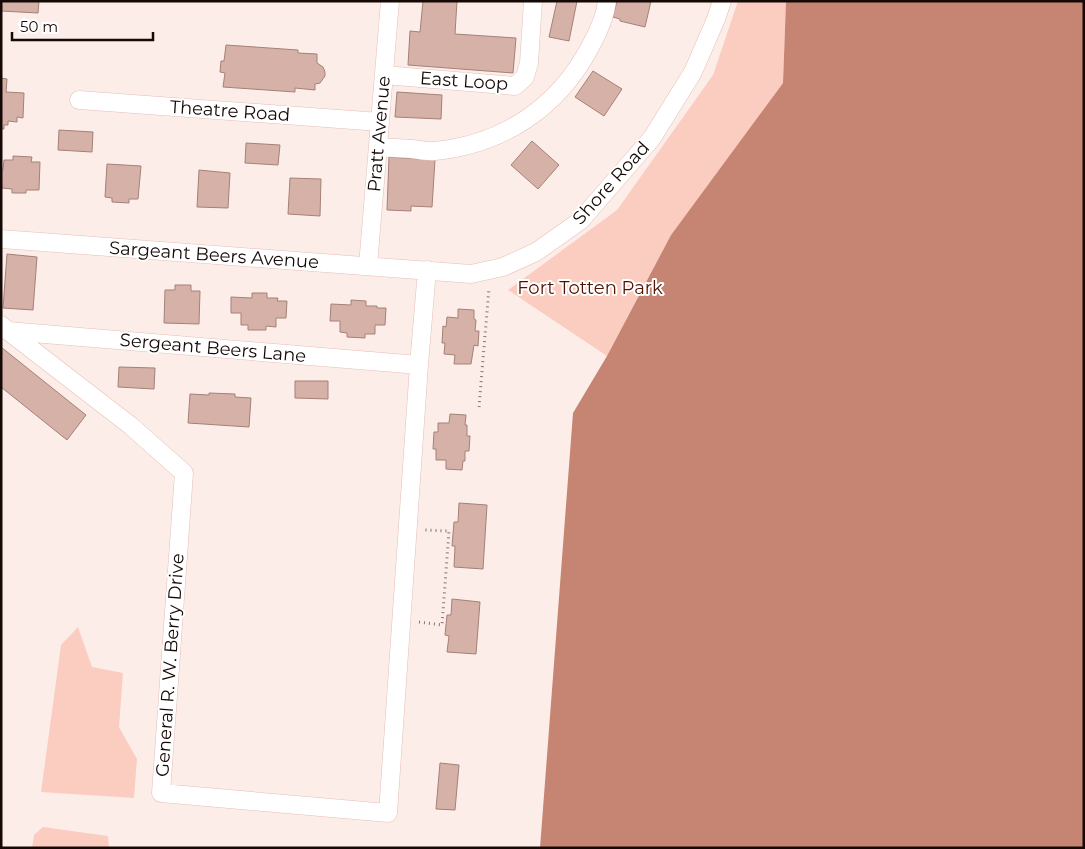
<svg xmlns="http://www.w3.org/2000/svg" width="1085" height="849" viewBox="0 0 1085 849" font-family="Montserrat,sans-serif">
<rect width="100%" height="100%" fill="#fdede9"/>
<path fill="#fbcdc0" d="M738,1H786L783,83L671,235L607,356L508,290L617,210L713,75Z
M78,627L92,667L123,673L119,727L137,759L134,798L41,792L61,645Z
M43,827L108,836L109,848H32L34,835Z"/>
<path fill="#c68572" d="M786,1H1084V848H540L573,413L607,356L671,235L783,83Z"/>
<path fill="#d6b1a7" stroke="#a48177" d="M1,1H39L38,13L1,11Z
M423,1H457L455,34L516,38L513,73L408,65L410,31L420,32Z
M557,1H577L569,41L549,37Z
M617,1H651L645,27L620,21V19L613,17Z
M226,45L298,50V53L317,54V63L323,67L325,72V76L320,83L315,84V90L295,88V92L223,87L225,73L220,72L221,61H224Z
M593,71L622,89L604,116L575,97Z
M1,78L7,79L6,92L24,93L23,118L17,117V122L8,121V125H4V129H1Z
M397,92L442,95L441,119L395,117Z
M59,130L93,132L92,152L58,150Z
M532,141L559,165L538,189L511,165Z
M246,143L280,145L278,165L245,163Z
M13,156L32,157L31,162H40L39,190H26V193H12V189L2,188L1,170H3L4,160H13Z
M389,157L435,160L432,207L411,206V211L387,210Z
M107,164L141,166L138,199H129V203L112,202V198L105,197Z
M199,170L230,173L228,208L197,207Z
M290,178L321,179L320,216L288,214Z
M7,254L37,257L33,310L3,308Z
M175,285H191V291H200L199,324L164,323L165,290H175Z
M252,293H267V298H278L277,301H287L286,318H276V327L266,326V330H248V325H241V313H231V297L252,298Z
M351,300L366,301V306H377V308H386L385,325H375V334H365V338L347,337V333L340,332V321H330L331,304L351,305Z
M458,309L474,310V319L476,320L475,331H479L478,346L474,345L471,364H454L455,355L444,354L445,343H442L443,326L446,327L447,317L458,318Z
M1,347L86,415L67,440L1,387Z
M119,367L155,368L154,389L118,387Z
M295,381H328V399L295,398Z
M209,393L235,394V397L251,398L249,427L188,423L190,394L209,395Z
M450,414L466,415L465,425H467V436H470L469,451H465V461H463L462,470L446,469V460H436V449H433L434,432H438V423H449Z
M459,503L487,505L483,569L454,567L455,546H452L454,522H458Z
M452,599L480,602L476,654L447,652L449,636L445,635L447,615H451Z
M440,763L459,765L455,810L436,809Z"/>
<g fill="none" stroke-linecap="round" stroke-linejoin="round">
<g stroke="#e4bfb4" stroke-width="19">
<path id="minor" d="M384,75L515,86L525,77L529,63L533,1
M79,100L380,122
M378,147C389,148 401,148 412,149C419,150 428,152 435,151C503,144 558,108 590,47C598,33 605,18 607,1
M1,239L471,274L503,267L536,252L580,221L652,138L693,72L716,19L722,1
M368,266L390,1
M1,325L8,331L131,426L184,473L161,793L388,813L419,365L427,270
M8,331L419,365"/>
</g>
<path stroke="#827571" stroke-width="3" stroke-dasharray="1 4" stroke-linecap="butt" d="M479,407L489,288
M419,622L442,625L449,531L424,530"/>
<use href="#minor" stroke="#fff" stroke-width="18"/>
</g>
<g text-anchor="middle" stroke-width="4" stroke-linejoin="round" paint-order="stroke">
<g font-size="18" fill="#150906" stroke="#fff">
<text transform="translate(464 81) rotate(4)" y="6">East Loop</text>
<text transform="translate(230 111) rotate(4)" y="6">Theatre Road</text>
<text transform="translate(379 134) rotate(-85)" y="6">Pratt Avenue</text>
<text transform="translate(611 183) rotate(-48)" y="6">Shore Road</text>
<text transform="translate(214 255) rotate(4)" y="6">Sargeant Beers Avenue</text>
<text transform="translate(213 348) rotate(5)" y="6">Sergeant Beers Lane</text>
<text transform="translate(170 665) rotate(-86)" y="6">General R. W. Berry Drive</text>
</g>
<g font-size="18" fill="#501403" stroke="#fff">
<text x="590" y="294">Fort Totten Park</text>
</g>
</g>
<rect width="1085" height="849" fill="none" stroke="#150906" stroke-width="5"/>
<path d="M12 32v8h141v-8" fill="none" stroke="#150906" stroke-width="2.5"/>
<text x="20" y="32" font-size="15" fill="#150906" stroke="#ffffff" stroke-width="4" paint-order="stroke">50 m</text>
</svg>
